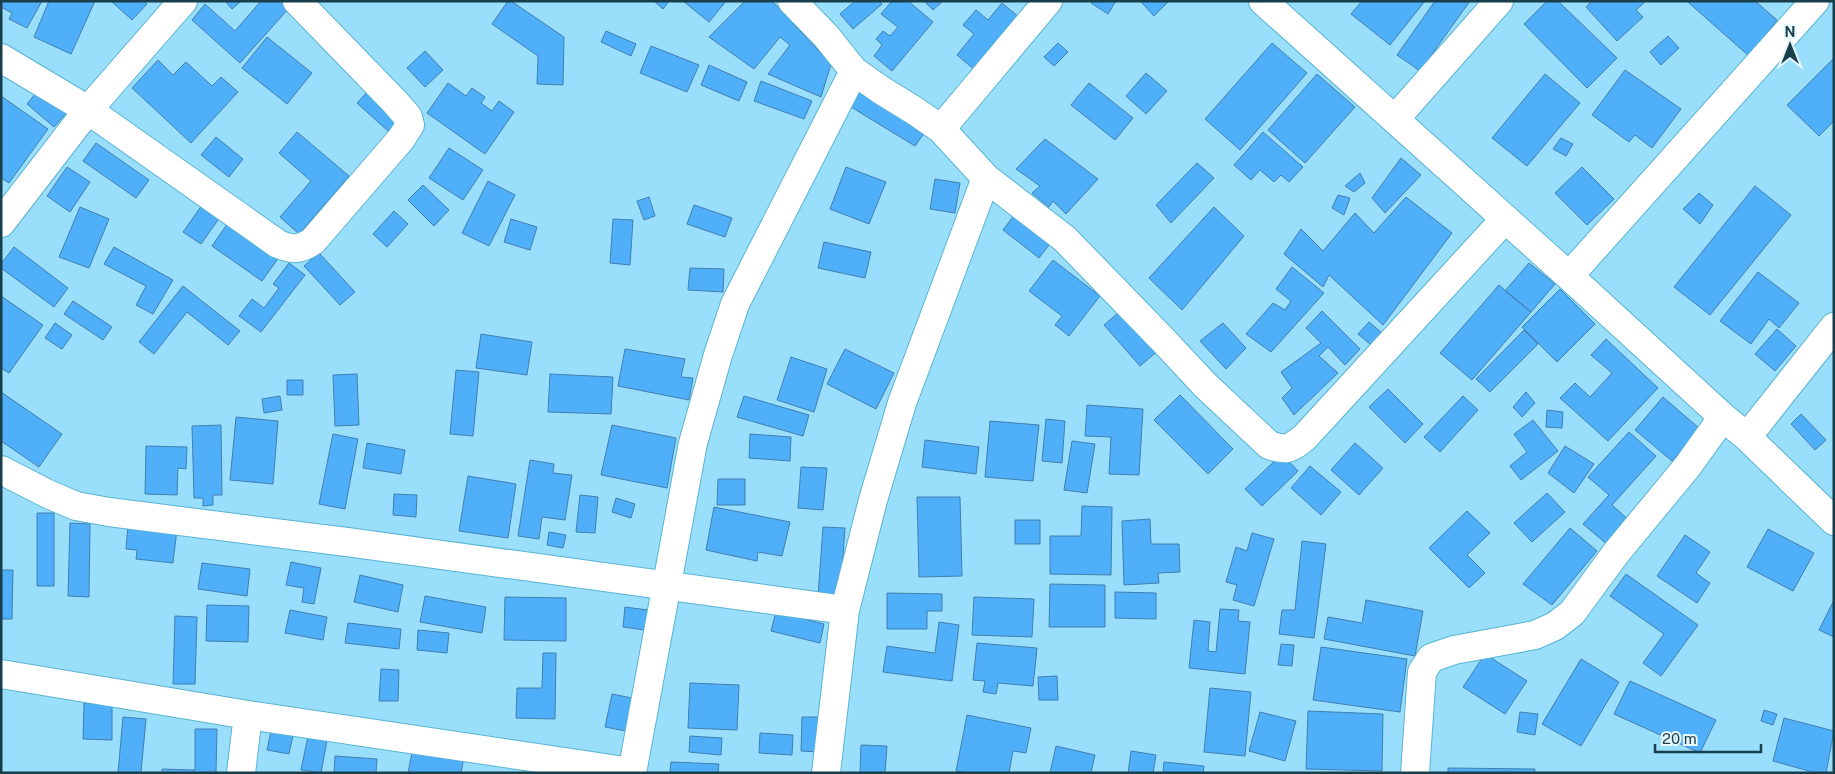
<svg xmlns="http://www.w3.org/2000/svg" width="1835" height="774" viewBox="0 0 1835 774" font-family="'Public Sans',sans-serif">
<rect width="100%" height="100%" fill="#99dffb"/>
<path fill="#50aff9" stroke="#417fb0" d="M1,1H42L27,28L9,19L12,13L1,7Z
M49,1H95L71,54L34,37Z
M111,1H144L147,4L132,20Z
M225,1H241L232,9Z
M261,1H281L289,8L240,63L192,20L205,4L235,31Z
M508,1H511L564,37L563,85L537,84L538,56L492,24Z
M654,1H669L663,9Z
M683,1H726L709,22Z
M745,1H772L831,64L821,97L768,74L790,45L780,37L754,69L709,37Z
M855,1H879L882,4L853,29L840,14Z
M892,1H908L933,22L892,71L874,56L882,45L876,39L883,31L890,36L898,27L881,14Z
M924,1H943L933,10Z
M1093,1H1116L1108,14L1091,3Z
M1140,1H1169L1154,16Z
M1362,1H1425L1390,45L1351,14Z
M1435,1H1470L1420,71L1397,55Z
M1547,1H1558L1617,58L1587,88L1524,24Z
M1592,1H1646L1636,10L1643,17L1617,41L1586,7Z
M1690,1H1755L1777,20L1749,56L1689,3Z
M1002,3L1020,18L976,71L957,55L974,34L963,25L976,10L988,20Z
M606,31L636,44L631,56L601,42Z
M1668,36L1679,48L1661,65L1650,52Z
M267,37L312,73L287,104L242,68Z
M1058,43L1068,52L1054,66L1044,57Z
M1272,43L1307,73L1240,150L1205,119Z
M651,46L699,65L687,92L640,73Z
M425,51L443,70L425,87L407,68Z
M1834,58V121L1819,136L1787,105Z
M158,60L173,75L186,62L212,86L221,77L238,92L191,143L132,88Z
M709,65L747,82L739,101L701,85Z
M1625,70L1681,109L1652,148L1635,135L1629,142L1592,115Z
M1146,73L1167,91L1146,114L1126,96Z
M1317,74L1355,107L1305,163L1268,130Z
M1545,74L1580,103L1527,166L1492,138Z
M761,81L812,101L804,119L754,101Z
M448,83L466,96L472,88L485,97L481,103L492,111L499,101L514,112L485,154L427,113Z
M1089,83L1133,118L1115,140L1071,105Z
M862,87L930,125L915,146L851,107Z
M40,88L67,112L54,127L27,104Z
M369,90L401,118L389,132L357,103Z
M1,96L48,129L9,183L1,178Z
M297,132L349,176L299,234L280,217L311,181L279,153Z
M1263,132L1303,167L1289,182L1281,175L1274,182L1260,170L1251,180L1234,165Z
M216,137L243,159L229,177L201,155Z
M1561,138L1573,144L1566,156L1553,149Z
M1045,139L1098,179L1066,214L1053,201L1049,207L1032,193L1040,186L1016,169Z
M96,143L149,180L136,198L83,161Z
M449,148L483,170L463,200L429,178Z
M1401,158L1421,175L1385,213L1372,198Z
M1197,163L1214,178L1171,223L1156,205Z
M67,167L90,182L70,212L47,196Z
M846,167L886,182L869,224L830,209Z
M1582,167L1614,199L1587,225L1555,193Z
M1360,173L1365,183L1354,192L1345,186Z
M935,179L960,183L955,213L930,209Z
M488,181L515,195L489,246L462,233Z
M423,185L449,210L434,226L408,200Z
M1755,186L1791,215L1710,315L1674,287Z
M1699,193L1713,205L1700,224L1683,209Z
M1338,195L1350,198L1344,215L1332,208Z
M649,197L655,216L644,220L637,201Z
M1406,197L1452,233L1383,325L1329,275L1323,287L1284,254L1301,229L1323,251L1355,213L1374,233Z
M207,198L225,210L201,244L183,232Z
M694,205L732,218L725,237L687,224Z
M80,207L109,219L89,268L59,257Z
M1214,207L1244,236L1182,310L1149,278Z
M1019,209L1055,237L1039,258L1003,230Z
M394,211L408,224L387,247L373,234Z
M232,217L282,253L262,281L212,246Z
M511,219L537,227L530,250L504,242Z
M613,219L633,220L630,265L610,263Z
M824,242L871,252L865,278L818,268Z
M14,247L68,288L54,307L1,268V264Z
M114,247L173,280L153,314L136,305L146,286L104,264Z
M319,253L355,292L340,305L304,266Z
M1053,260L1100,296L1069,336L1055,325L1062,316L1029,291Z
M289,263L305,275L261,332L239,316L252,299L264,308L279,288L273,284Z
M1529,263L1555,284L1531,312L1505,291Z
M1292,267L1324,293L1271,352L1246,334L1273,303L1285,310L1291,301L1276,289Z
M690,268L724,269L723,292L688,290Z
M1758,272L1799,303L1779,328L1769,319L1751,344L1720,321Z
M1499,285L1531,312L1472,380L1440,353Z
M183,286L240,331L228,345L187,312L154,354L139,342Z
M1560,289L1595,324L1557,362L1522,327Z
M1,296L43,325L9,373L1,368Z
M73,301L112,327L103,340L64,314Z
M1124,308L1160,349L1140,366L1104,325Z
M1322,311L1360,349L1345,365L1328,347L1319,356L1338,373L1294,415L1282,398L1292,388L1281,372L1321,343L1306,328Z
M1369,322L1382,333L1370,344L1358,334Z
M55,323L72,335L62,349L45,338Z
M1223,323L1246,348L1226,369L1200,341Z
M1777,329L1796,346L1775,371L1755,354Z
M1524,330L1538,344L1490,392L1476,379Z
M481,334L532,342L527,375L476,368Z
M1606,339L1658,388L1608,441L1560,398L1575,383L1590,397L1612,373L1591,355Z
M625,349L685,359L681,377L693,378L689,400L618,386Z
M845,349L894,373L876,409L827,384Z
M791,357L827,369L814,412L777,400Z
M456,370L479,372L473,436L450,434Z
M357,374L359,425L335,426L333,375Z
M550,374L613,377L611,414L548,412Z
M287,380H303V395H287Z
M1388,389L1423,424L1405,443L1369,407Z
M1,392L62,434L39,467L1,441Z
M1526,392L1535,403L1522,417L1513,407Z
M1180,395L1233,449L1208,474L1154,420Z
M280,396L282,410L264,413L262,399Z
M744,396L809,415L803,436L737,417Z
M1463,396L1478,410L1440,452L1424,437Z
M1663,397L1700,429L1672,461L1635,430Z
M1087,405L1143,409L1139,475L1109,474L1111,437L1085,436Z
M1547,410L1563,412L1562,428L1546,427Z
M1801,414L1826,440L1815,450L1791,424Z
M236,417L278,421L273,484L230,480Z
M1046,419L1065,421L1062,463L1042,461Z
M1533,420L1558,451L1521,480L1510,466L1527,452L1514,434Z
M990,421L1039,425L1033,481L985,477Z
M221,425L222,495H213V505L203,506V498H194L192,426Z
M612,425L676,438L667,488L601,475Z
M1629,432L1656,456L1612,505L1630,521L1608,545L1583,524L1609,495L1588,477Z
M333,434L358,439L345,509L319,504Z
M750,434L791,437L790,461L749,458Z
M925,440L979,447L976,474L922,467Z
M1072,441L1095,444L1087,493L1064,490Z
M367,443L405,450L401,474L363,468Z
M1355,443L1383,468L1359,495L1331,470Z
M146,446L187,447L186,469L178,468L177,495L145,494Z
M1565,446L1594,464L1574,493L1548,473Z
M1282,454L1298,471L1262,506L1245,489Z
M530,460L554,464L553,473L572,475L565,520L542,517L539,539L518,536Z
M1310,466L1341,492L1321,515L1291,488Z
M801,467L827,468L823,510L798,508Z
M468,476L516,484L508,538L459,531Z
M718,479H745V505H717Z
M1547,493L1565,512L1532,542L1514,523Z
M394,494L417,495L416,517L393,515Z
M580,495L598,497L595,533L576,532Z
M917,497H960L962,576L919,577Z
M616,498L635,504L631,518L612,512Z
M1082,506L1112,507L1111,575L1050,574V536H1081Z
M714,507L790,522L782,556L758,552L757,561L706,550Z
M1467,511L1490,533L1467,555L1485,573L1469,588L1429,548Z
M37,513H54V586H37Z
M1150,519L1151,544H1179L1180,572L1158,573L1159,583L1124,585L1122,521Z
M1015,520H1040V544H1015Z
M70,523L90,524L89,597L68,596Z
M128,524L177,529L173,563L136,559L137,550L126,549Z
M823,527L845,528L840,597L818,596Z
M1570,528L1597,551L1552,605L1523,584Z
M1768,529L1814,553L1793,591L1747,567Z
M549,532L566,535L563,548L547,545Z
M1252,533L1274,539L1254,606L1233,600L1237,585L1226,582L1236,547L1247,551Z
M1685,535L1710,552L1696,573L1710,583L1697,603L1657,576Z
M1302,541L1326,544L1314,638L1279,634L1282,610H1295Z
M291,562L321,568L314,604L302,602L304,588L286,585Z
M202,563L250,569L247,596L198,589Z
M1,570H13L12,619H1Z
M1626,574L1698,625L1661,676L1643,663L1664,634L1610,596Z
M360,575L403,585L398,612L354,602Z
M1050,584L1105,585V627H1049Z
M1115,592L1156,593V619L1115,618Z
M887,593L942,594V611H927V629H887Z
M425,596L486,607L482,633L420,622Z
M505,597L566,598V641L504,640Z
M974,597L1034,599L1032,637L972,635Z
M1366,600L1423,611L1415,656L1324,639L1328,617L1362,623Z
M1834,600V637L1819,630Z
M207,605L249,606L248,642L206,641Z
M625,607L648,610L645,630L623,627Z
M1220,609L1239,610L1238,621L1250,622L1245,674L1189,668L1194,620L1210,622L1208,651L1216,652Z
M290,610L327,617L323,640L285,633Z
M776,612L824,624L820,643L771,631Z
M175,616L197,617L195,684H173Z
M939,622L959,625L952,681L883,672L887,646L935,653Z
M348,623L401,629L399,649L345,643Z
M418,630L449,633L447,653L417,650Z
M977,643L1037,648L1033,686L998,683L996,694L983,692L985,681L973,680Z
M1281,644L1294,645L1292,666L1278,665Z
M1321,647L1407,659L1400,712L1313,700Z
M543,653H556L555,719L516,718L517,688H542Z
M1485,654L1527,681L1505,714L1463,687Z
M1581,659L1619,682L1581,746L1542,724Z
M381,669L399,670L398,701H379Z
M1057,676L1058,700H1039L1038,677Z
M1630,681L1716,720L1700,753L1614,714Z
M690,683L739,685L737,730L688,728Z
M1210,688L1251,692L1245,756L1204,752Z
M612,694L632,698L626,731L605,727Z
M84,703L112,704V740L83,739Z
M1764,710L1777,714L1773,725L1761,721Z
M1308,711L1383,714L1382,771L1306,769Z
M1260,712L1296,721L1285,761L1249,751Z
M1520,712L1538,714L1535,735L1517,732Z
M967,715L1031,728L1026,753L1013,751L1009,773H968L956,771Z
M123,717L146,719L141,773H118Z
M802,717H821L819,752L801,751Z
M1784,718L1834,731L1826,773H1816L1773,761Z
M195,729H217L216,773H162V769L195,770Z
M271,731L293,735L289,754L267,750Z
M309,731L328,735L321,773L301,770Z
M760,733L793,735L792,755L759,753Z
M690,736L722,738L721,755L689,752Z
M861,745L887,746L885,773H860Z
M1056,746L1095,755L1091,773H1050Z
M413,747L464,757L461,773H408Z
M1131,751L1156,755L1153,773H1128Z
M335,756L377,759L376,773H334Z
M671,762L719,764L718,773H670Z
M1164,762L1204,766L1203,773H1163Z
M1448,768L1535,769V773H1448Z"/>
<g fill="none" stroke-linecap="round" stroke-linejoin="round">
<g stroke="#58b3d5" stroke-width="30">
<path id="minor" d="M792,1L826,36L854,71L881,90L915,111L941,129L986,178L1065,239L1164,341L1205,385L1269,445C1287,451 1289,449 1304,438L1505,219
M1263,1L1569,276L1723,417L1747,437L1834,521
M1,58L88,110L278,244C292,250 300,250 313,241L401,139L410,125L408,117L395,102L297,1
M1395,119L1499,1
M941,129L1048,1
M1,223L88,110L183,1
M1569,276L1815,1
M1747,437L1834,327
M1,470L50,495L76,506L109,512L347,542L845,610
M1,674L248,715L632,772
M241,773L248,715
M632,773L693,443L718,355L735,304L854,71
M826,773L845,610L873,500L902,403L986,178
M1415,773L1422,672L1431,658L1454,650L1535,635L1555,626L1572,613L1616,553L1687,467L1723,417"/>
</g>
<use href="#minor" stroke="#fff" stroke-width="28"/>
</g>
<rect width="1835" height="774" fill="none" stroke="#193f4d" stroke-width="5"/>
<g transform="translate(1790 45)" stroke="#e7f7fe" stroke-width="4" paint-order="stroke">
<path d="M0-4L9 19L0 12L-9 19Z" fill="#193f4d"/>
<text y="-8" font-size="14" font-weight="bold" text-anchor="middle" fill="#193f4d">N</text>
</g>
<path d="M1655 744v8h106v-8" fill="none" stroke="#193f4d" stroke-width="2.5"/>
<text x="1662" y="744" font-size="15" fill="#193f4d" stroke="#e7f7fe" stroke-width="4" paint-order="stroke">20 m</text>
</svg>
